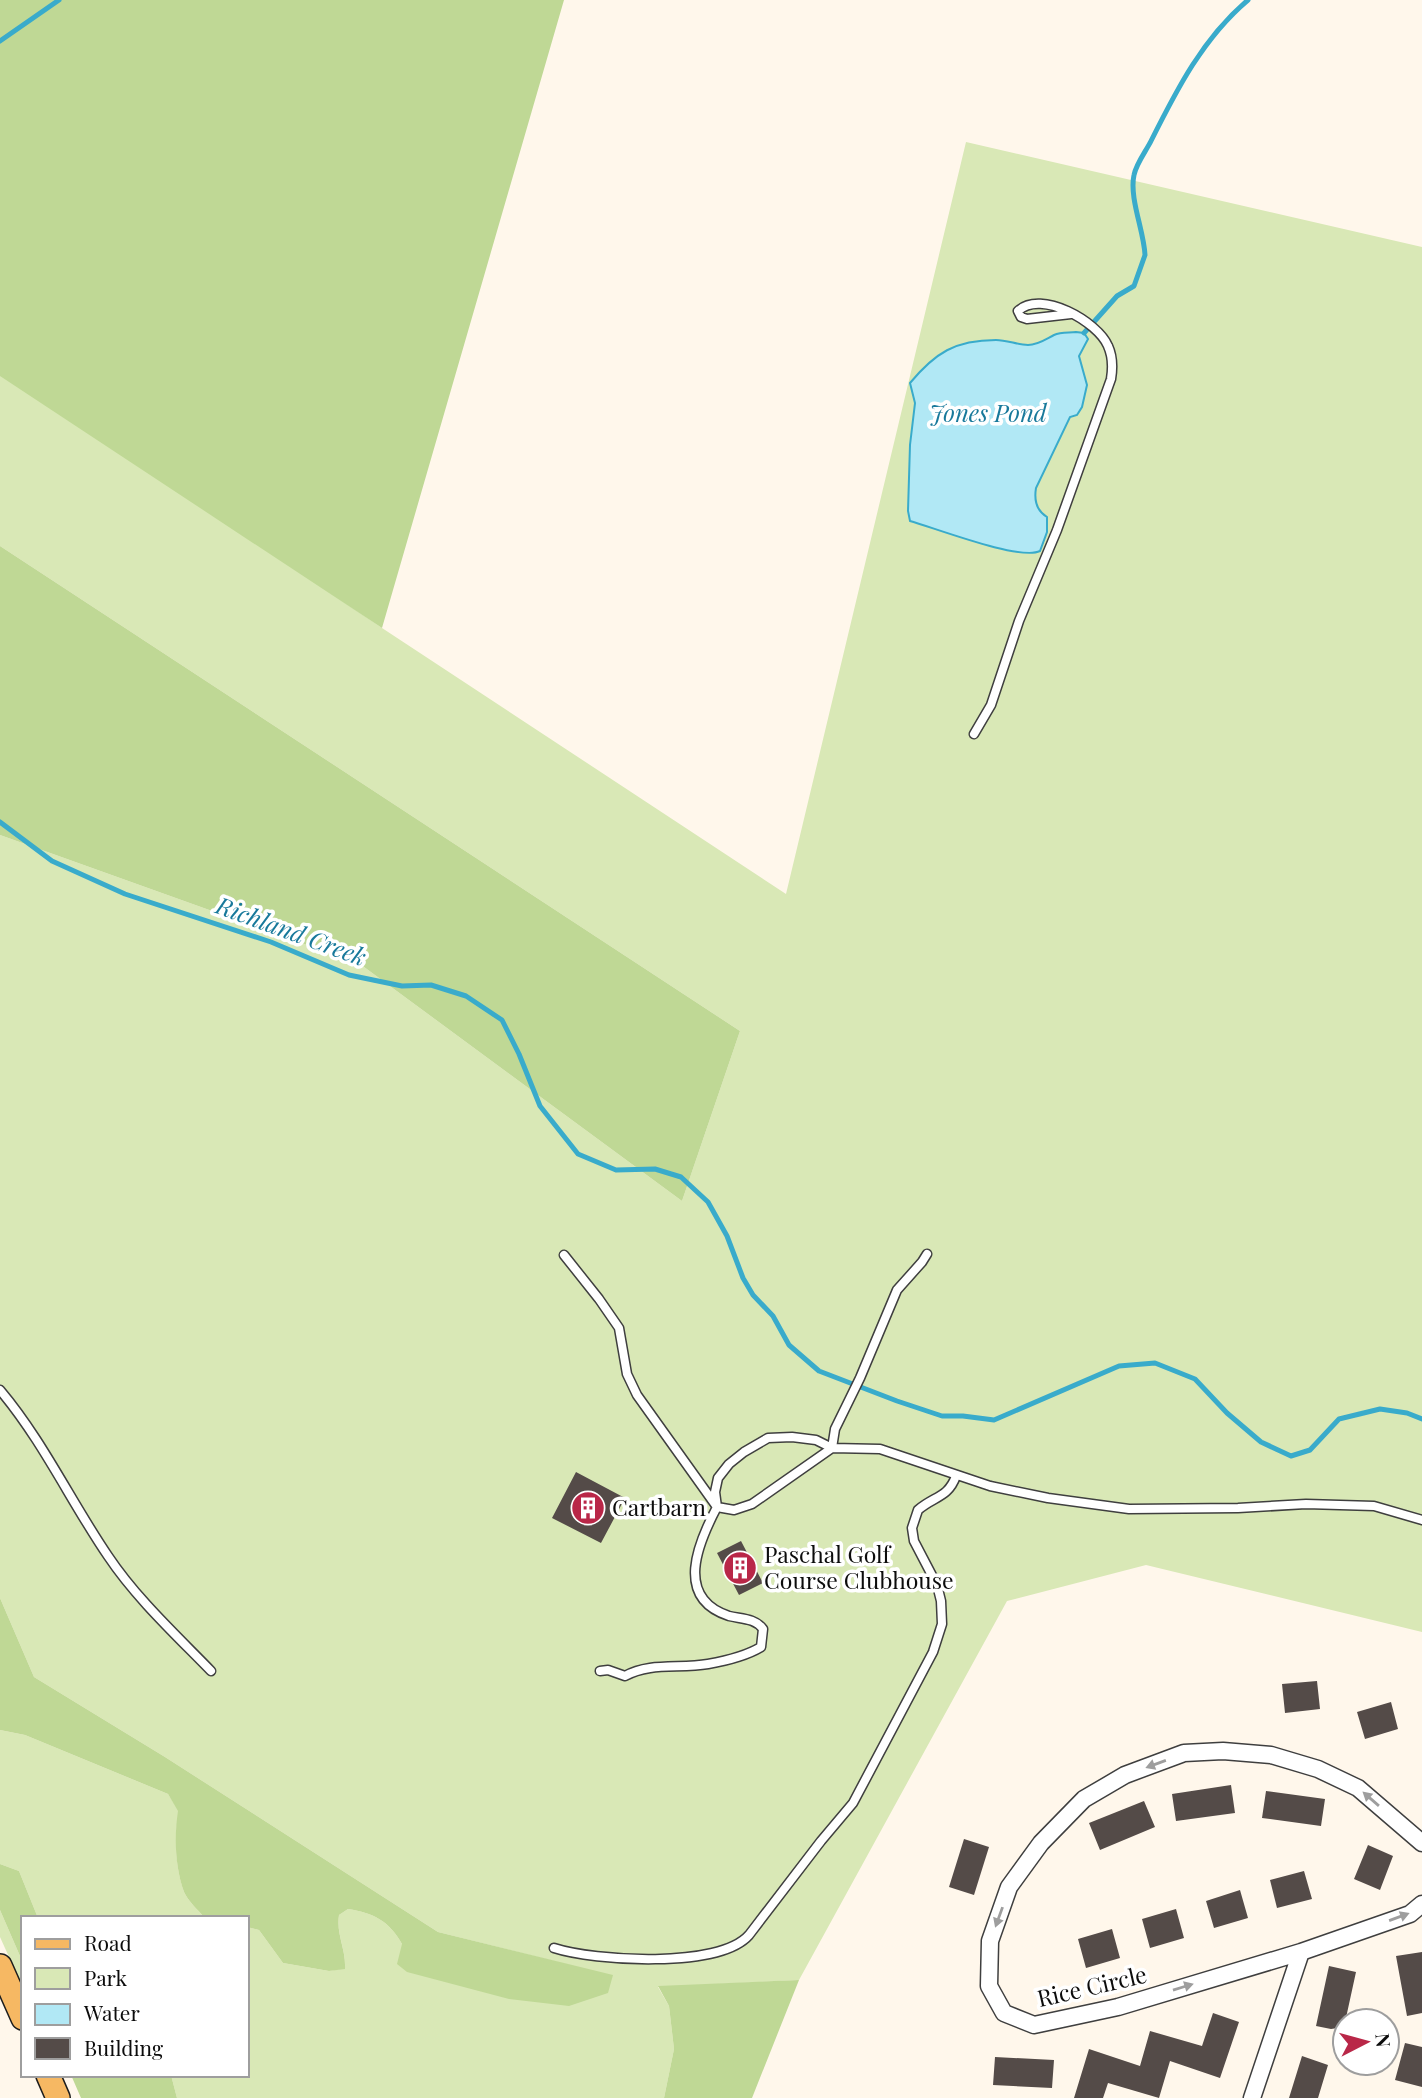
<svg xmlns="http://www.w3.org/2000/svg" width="1422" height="2098" viewBox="0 0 1422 2098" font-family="'Playfair Display',serif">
<rect width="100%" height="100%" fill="#fff7eb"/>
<path fill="#d9e8b6" d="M966,142L1422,247V1632L1146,1565L1007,1601L799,1980L658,1987L669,2006L674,2049L664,2098H177L171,2075H247V1927L259,1930L283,1963L329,1971L345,1968C346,1949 336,1934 339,1915L348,1909C374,1913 389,1921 402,1944L613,1976L438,1932L165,1757L34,1677L0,1598V835L360,964L682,1201L740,1031L0,546V369L382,628L786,894Z
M0,1730L25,1735L168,1794L179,1811C174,1836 175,1867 184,1892C188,1901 198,1910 205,1918H38L19,1871L0,1864Z
M0,1910L23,1963V1988L0,1937Z"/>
<path fill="#bfd895" d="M0,0H564L382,628L0,376Z
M0,546L740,1031L682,1201L360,964L0,835Z
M0,1598L34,1677L165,1757L438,1932L613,1975L608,1993L569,2006L509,1999L407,1972L397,1964L402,1944C389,1921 374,1913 348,1909L339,1915C336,1935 346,1948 345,1969L329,1971L283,1963L259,1930L247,1927V1918H205C198,1910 188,1901 184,1892C175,1867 174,1837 178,1811L168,1794L25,1735L0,1730Z
M0,1864L19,1871L38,1918H23V1963L0,1910Z
M799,1980L752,2098H664L674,2049L669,2006L658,1986Z
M71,2075H171L177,2098H81Z"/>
<path fill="#b1e8f5" stroke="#39abcb" stroke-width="2" d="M1076,332L1084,333L1088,339L1079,356L1087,385L1082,407L1077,415L1070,417L1036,488C1034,500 1037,511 1047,517V532L1040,551C1020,561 935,528 910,521L908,511L910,445L915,403L910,383C935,353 955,340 996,340C1007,340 1018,345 1028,345C1038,345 1046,339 1054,335C1061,332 1069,333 1076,332Z"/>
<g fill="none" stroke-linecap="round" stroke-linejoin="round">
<path stroke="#39abcb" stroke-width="5" d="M0,41L59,0
M1084,333L1117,296L1134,286L1145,255C1144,231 1129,198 1134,175C1136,164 1146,151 1151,141C1177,89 1203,38 1248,0
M0,822L52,861L125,894L271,942L349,975L402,986L431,985L466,996L502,1020L519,1054L540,1106L578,1154L616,1170L655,1169L681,1177L708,1202L727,1236L743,1278L753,1295L773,1316L789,1345L819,1371L897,1401L942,1416H963L994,1420L1119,1366L1155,1363L1195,1379L1227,1413L1261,1442L1291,1456L1310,1450L1339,1419L1380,1409L1407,1413L1422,1419"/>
</g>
<path fill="#544b48" d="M576,1472L625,1498L601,1543L552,1518Z
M741,1541L763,1583L739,1595L717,1553Z
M1317,1681L1320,1709L1285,1713L1282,1684Z
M1391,1702L1398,1729L1365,1739L1357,1712Z
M1231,1785L1235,1813L1176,1821L1172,1794Z
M1266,1791L1325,1799L1321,1826L1262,1818Z
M1144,1801L1155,1827L1100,1850L1089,1823Z
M964,1839L989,1847L974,1895L949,1887Z
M1368,1845L1393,1856L1380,1890L1354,1879Z
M1304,1871L1312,1899L1277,1908L1270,1880Z
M1240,1890L1248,1918L1214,1928L1206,1901Z
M1176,1909L1184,1938L1150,1948L1142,1919Z
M1112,1929L1120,1958L1086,1968L1078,1939Z
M1422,1952V2013L1407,2016L1396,1956Z
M1329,1966L1356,1972L1344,2027L1331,2029L1316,2026Z
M1213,2013L1239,2022L1220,2078L1170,2061L1159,2098L1108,2083L1103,2098H1074L1089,2049L1140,2066L1150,2031L1202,2046Z
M1405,2043L1422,2047V2087L1395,2080Z
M1302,2056L1328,2065L1318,2098H1289Z
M995,2057L1054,2060L1052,2088L993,2085Z"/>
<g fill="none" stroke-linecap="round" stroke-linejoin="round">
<g stroke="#3f3f3f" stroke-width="11">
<path id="lane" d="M974,734L991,705L1019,621L1057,530L1111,379C1113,367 1113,357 1108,346C1098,322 1041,289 1018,311L1021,317L1027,319L1071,314
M927,1254L922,1262L897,1290L860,1378L835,1429L832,1448L752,1504L734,1510L717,1507L715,1492L718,1478L729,1464L744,1452L768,1438L792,1437L816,1440L832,1448L880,1449L990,1486L1048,1498L1129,1509L1238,1508L1306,1504L1374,1506L1422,1520
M564,1255L599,1299L619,1328L627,1374L637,1395L717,1507C698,1543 674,1598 729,1616C741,1619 755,1618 763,1629L761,1647C746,1656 725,1661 708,1664C679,1669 650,1662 625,1676L608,1670L600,1671
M0,1390C43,1441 71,1502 108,1556C136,1598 176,1635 211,1671
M554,1948C594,1961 719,1969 749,1935L821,1841L853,1803L933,1652L942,1624L941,1601L937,1585L914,1541L912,1528L918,1510C934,1496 948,1498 956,1476"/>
</g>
<g stroke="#3f3f3f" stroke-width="19">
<path id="street" d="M1422,1843L1358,1788L1318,1769L1271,1755L1223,1751L1184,1753L1125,1775L1084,1799L1041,1843L1009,1887L990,1941L989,1986L1004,2013L1034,2025L1118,2007L1301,1952L1410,1914L1422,1904
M1252,2098L1301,1952"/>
</g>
<g stroke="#1d1d1d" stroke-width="26">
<path id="primary" d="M0,1966L23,2018
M48,2075L58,2098"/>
</g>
<use href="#lane" stroke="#fff" stroke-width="8"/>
<use href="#street" stroke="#fff" stroke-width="16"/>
<use href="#primary" stroke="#f6b863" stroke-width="23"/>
</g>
<defs><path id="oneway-solid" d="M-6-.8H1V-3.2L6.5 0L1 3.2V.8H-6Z" transform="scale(1.75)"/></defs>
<g fill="#9e9e9e">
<use href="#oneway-solid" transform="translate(1156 1764) rotate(160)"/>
<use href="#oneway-solid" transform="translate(1371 1799) rotate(-139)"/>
<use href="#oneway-solid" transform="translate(999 1917) rotate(110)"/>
<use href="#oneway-solid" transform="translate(1399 1917) rotate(-20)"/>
<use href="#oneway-solid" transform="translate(1183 1987) rotate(-17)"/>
</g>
<defs>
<g id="building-disc" transform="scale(1.75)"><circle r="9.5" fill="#b92748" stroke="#fff"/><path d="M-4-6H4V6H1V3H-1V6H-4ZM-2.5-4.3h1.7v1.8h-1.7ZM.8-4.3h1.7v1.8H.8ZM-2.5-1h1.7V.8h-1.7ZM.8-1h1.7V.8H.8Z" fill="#fff"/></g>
</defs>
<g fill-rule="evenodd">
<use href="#building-disc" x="588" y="1508"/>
<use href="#building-disc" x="740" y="1568"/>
</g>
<g text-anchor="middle" stroke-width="7" stroke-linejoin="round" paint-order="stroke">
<g font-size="23" fill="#0c0c0c" stroke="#fff" text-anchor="start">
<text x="612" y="1516">Cartbarn</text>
<text x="764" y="1563">Paschal Golf<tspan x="764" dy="26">Course Clubhouse</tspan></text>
</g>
<g font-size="23" fill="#0c0c0c" stroke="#fff">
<text transform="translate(1092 1987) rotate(-13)" y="8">Rice Circle</text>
</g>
<g font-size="24" font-style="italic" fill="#18799b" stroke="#fff">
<text x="988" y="422">Jones Pond</text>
<text transform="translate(291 932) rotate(20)" y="8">Richland Creek</text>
</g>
</g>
<rect x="21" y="1916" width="228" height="161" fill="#ffffff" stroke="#9e9e9e" stroke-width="2"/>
<rect x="35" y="1939" width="35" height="10" fill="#f6b863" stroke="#9e9e9e" stroke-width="2"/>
<text x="84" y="1951" font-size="21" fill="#0c0c0c">Road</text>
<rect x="35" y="1968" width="35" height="21" fill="#d9e8b6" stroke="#9e9e9e" stroke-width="2"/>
<text x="84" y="1986" font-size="21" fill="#0c0c0c">Park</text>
<rect x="35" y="2004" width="35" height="21" fill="#b1e8f5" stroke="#9e9e9e" stroke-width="2"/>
<text x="84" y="2021" font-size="21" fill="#0c0c0c">Water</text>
<rect x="35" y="2038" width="35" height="21" fill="#544b48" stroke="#9e9e9e" stroke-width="2"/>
<text x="84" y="2056" font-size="21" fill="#0c0c0c">Building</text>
<g transform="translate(1366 2042) rotate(84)"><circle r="33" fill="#ffffff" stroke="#9e9e9e" stroke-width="2"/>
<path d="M0-5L12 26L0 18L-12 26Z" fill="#b92748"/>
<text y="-10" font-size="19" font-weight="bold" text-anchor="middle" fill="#0c0c0c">N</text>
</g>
</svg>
